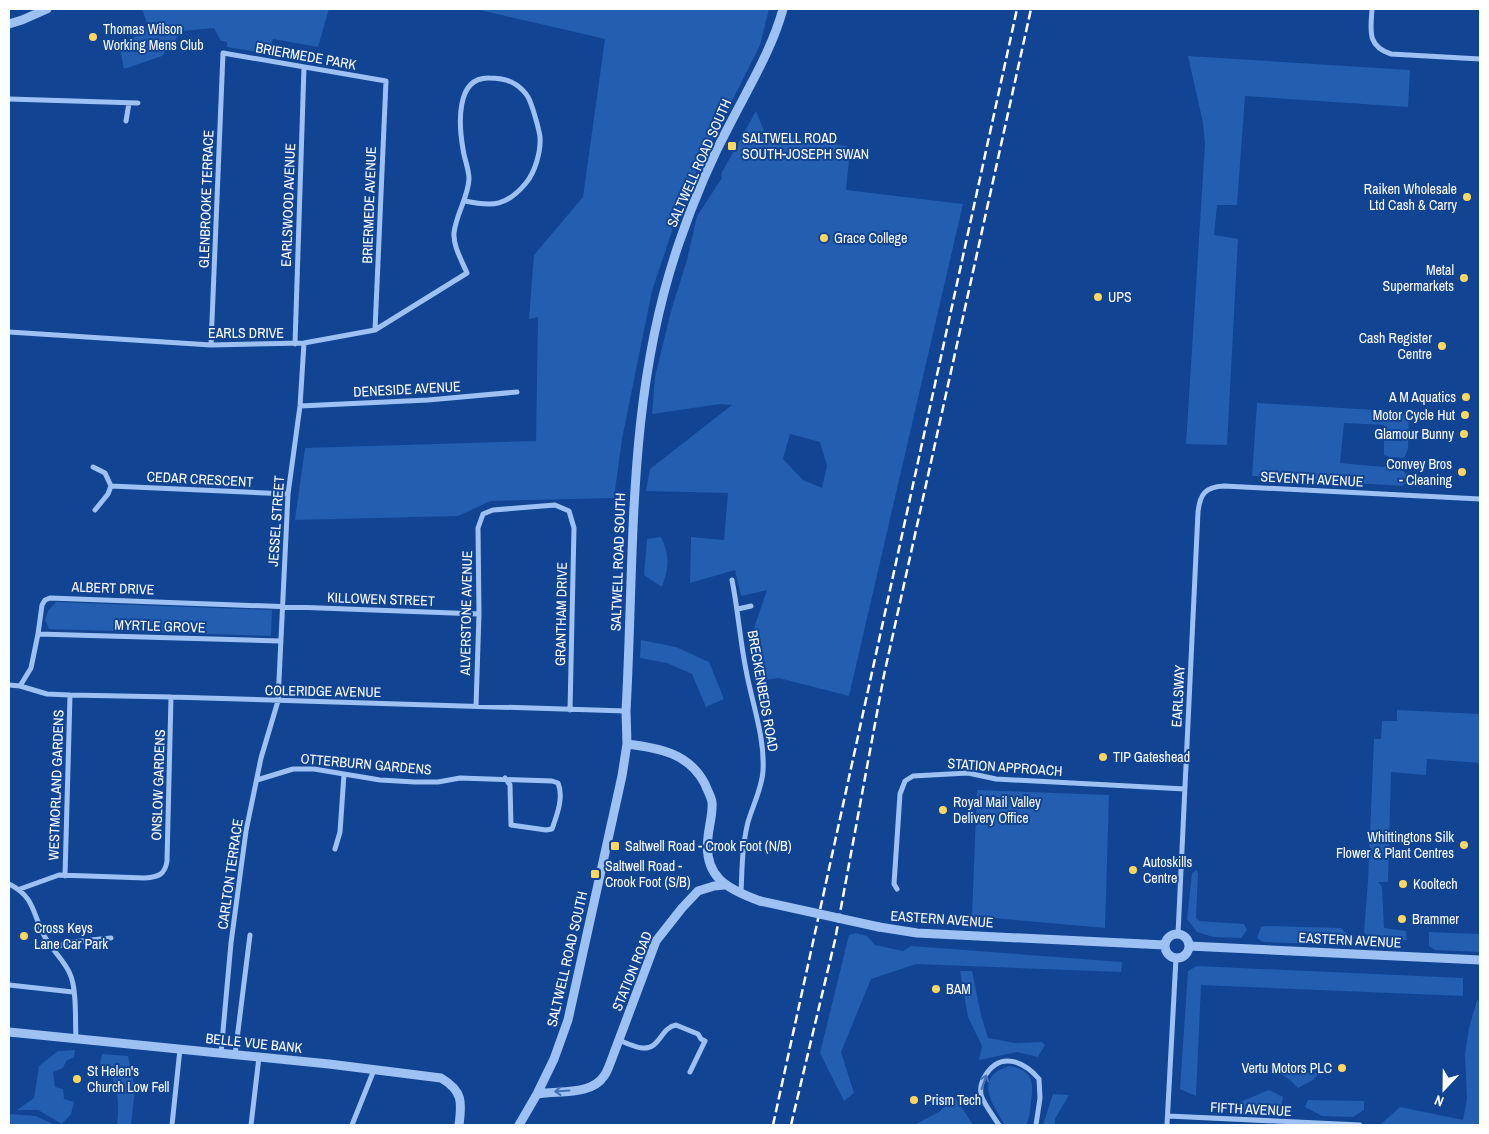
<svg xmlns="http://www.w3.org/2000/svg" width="1489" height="1134" viewBox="0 0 1489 1134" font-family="'Archivo Narrow',sans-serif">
<rect width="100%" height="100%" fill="#114492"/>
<path fill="#235eb1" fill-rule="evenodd" d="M142,9H329L318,47L273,39L269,54L227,47V42L221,41L214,28L182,31L162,56L124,69L120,49L148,26Z
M476,9H769L760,45L682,201L652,291L622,439L614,498L491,501L458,516L295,520L305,448L536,441L538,317L529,319L534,255L583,197L605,39Z
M1188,56L1410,70L1408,107L1245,96L1237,205H1217L1214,235L1238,239L1227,445L1186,444L1205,144L1203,123Z
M756,111L764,131L808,141L846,146L850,150L846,190L963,204L849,696L779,678L756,681L752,662L753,631L767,590L741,596L735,570L690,583L691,537L724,540L728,493L646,491L650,469L732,405L720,404L652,414L655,377L671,311L687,260L697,216L722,178L721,174ZM790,434L820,442L827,466L822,488L803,480L783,459Z
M1257,403L1409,412L1408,449L1404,458L1389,457L1384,455V425L1344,423L1340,463L1396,468L1402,470L1408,475L1407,481L1402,486L1252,476Z
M661,537C670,556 669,567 662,587L644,575L647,539Z
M56,602L272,610L271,636L49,629L45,620L48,611Z
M641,640L676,647L709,662L724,699L706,707L692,674L667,663L640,658Z
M1397,710L1480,714V763L1427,759L1426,775L1391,772L1388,882H1378L1382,887L1384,928L1406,931L1407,940L1369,938L1364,932L1368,881L1374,739H1381L1382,721H1397Z
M977,790L1109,795L1105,928L972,916Z
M1197,870L1198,874L1196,918L1199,921L1244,924L1247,930L1241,938L1213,937L1197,932L1187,919L1192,873Z
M1266,926L1341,928L1346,933V940L1341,945L1263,942L1257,938L1261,927Z
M1429,932L1480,934V952L1435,950L1429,946Z
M856,933L867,936L875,945L903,951L911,946L1122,962L1121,972L916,964L871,979L841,1052L854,1093L844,1101L820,1053L849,935Z
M1197,966L1463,978V996L1201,985L1196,1096L1180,1089L1188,971Z
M960,971H972L981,1015L988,1038L1015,1043L1042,1042L1045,1045L1038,1057L1017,1052L979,1060L982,1046L968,1017Z
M1477,1000L1480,1003V1125H1380L1400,1107L1463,1120L1467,1099L1465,1054L1469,1028Z
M75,1050L74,1057L66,1061L63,1068L53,1072L55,1087L63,1089L64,1099L74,1102L71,1114L62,1124L38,1110H17L34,1098L39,1066L58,1051Z
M102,1054L128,1056L135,1089L131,1125H117C119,1110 119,1085 109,1073C107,1070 103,1067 100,1064Z
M1009,1066C1033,1070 1034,1081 1031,1102C1030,1111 1030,1118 1026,1125H1005C992,1104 973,1077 1009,1066Z
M1275,1070L1319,1073L1313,1080L1298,1088L1290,1080Z
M1269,1090L1283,1097L1281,1108L1272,1112H1243L1240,1102Z
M1053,1094L1069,1095L1055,1119V1125H1043Z
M955,1097L973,1125H914L939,1112Z
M1308,1100L1364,1101V1110L1353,1117L1322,1116L1305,1107Z
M9,1114L36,1116L55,1125H9Z"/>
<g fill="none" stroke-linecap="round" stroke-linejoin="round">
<path stroke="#9dc1f3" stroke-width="5" d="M1372,9C1371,29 1366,46 1391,54L1480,59
M9,99L138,103
M126,121L129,103
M9,332L211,345L304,343L375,330L467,273C462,261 453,246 454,233C456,214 468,198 469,179C469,169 464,158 463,149C459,126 455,77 489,78C498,78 507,79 515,84C519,86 526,93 528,97C532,104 539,129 540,137C541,152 535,172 526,183C507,206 493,207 465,201
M295,344L304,67
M211,345L223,53L386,81L375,330
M300,406L428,400L517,392
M93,467L105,473L111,486L108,494L95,510
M111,486L288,494
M732,580C738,610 740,640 746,670C752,703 765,737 763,771C762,788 753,805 748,822C742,846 742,869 741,894
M738,609L751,606
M38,634L280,641
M9,685L20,686L31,668L38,634L42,605L45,600L50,598L479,614
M20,686L47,694L70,695L171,697L626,711
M476,706L479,614L478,528L483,514L493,510L555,505L569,511L574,528L570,710
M257,780L293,769H314L380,780L415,782H438L460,778L552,781L558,783C564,797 557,815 552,829L546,830L511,825L510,785L505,778
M335,849L340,832L344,774
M65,876L70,695
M9,884C38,898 32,919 48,942C55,953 65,962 70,974C77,989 75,1022 76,1039
M20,889L59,875L145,878C158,877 165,875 167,861L171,697
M897,889L894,884L900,794L905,781L913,776L968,773L996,779L1185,789
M1178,934L1198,512C1200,494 1205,487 1224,486L1480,499
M52,948L72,942L111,938
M9,985L73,992
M619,1040C626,1043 634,1047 642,1048C660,1050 660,1028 676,1025L698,1034L701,1039L705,1041L690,1072
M221,1053L231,943L246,831L261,758L278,701L288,494L300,406L304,343
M235,1055L250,935
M1168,1116L1360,1125
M172,1125L180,1049
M251,1125L259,1057
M352,1125L374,1070
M999,1125C994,1117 984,1104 981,1095C980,1089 982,1081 985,1076C1000,1051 1024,1061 1039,1079L1040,1098L1036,1125
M1167,1125L1176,958"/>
<path stroke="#9dc1f3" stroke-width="9" d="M9,24L22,20L47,9
M627,744C659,748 689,753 705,784C707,790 711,796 712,802C713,813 709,826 708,837C703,877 727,889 760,901
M879,927L917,933L1165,945
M1165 946a12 12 0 1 1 24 0a12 12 0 1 1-24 0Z
M1189,946L1480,960
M9,1032L329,1064L441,1078C463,1091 462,1102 459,1125
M537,1094C558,1090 591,1096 604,1076C607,1072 609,1066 611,1061L656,941L682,908L698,891L714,886L724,885
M519,1125L537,1094L554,1059L568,1020L622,776L627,744L626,711C635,552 626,396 679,243C693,202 710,161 731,122C750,85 772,49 783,9"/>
<path stroke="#fff" stroke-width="2.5" stroke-dasharray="9 4" stroke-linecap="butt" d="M773,1125L1017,9
M791,1125L835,940L884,675L1031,9"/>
<path stroke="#9dc1f3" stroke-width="9" d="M760,901L879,927"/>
</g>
<defs><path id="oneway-shaft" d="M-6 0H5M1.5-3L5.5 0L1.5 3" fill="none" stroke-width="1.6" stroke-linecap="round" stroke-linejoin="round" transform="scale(1.25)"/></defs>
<g stroke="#4270b4">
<use href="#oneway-shaft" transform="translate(984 1082) rotate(-71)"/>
<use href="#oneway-shaft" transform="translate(562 1091) rotate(176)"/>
</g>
<g fill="#ffd75f" stroke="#114492" stroke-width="2">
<circle cx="93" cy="37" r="5"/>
<rect x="727" y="141" width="10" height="10" rx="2.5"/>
<circle cx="1467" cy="197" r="5"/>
<circle cx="824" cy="238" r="5"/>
<circle cx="1464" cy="278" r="5"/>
<circle cx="1098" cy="297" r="5"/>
<circle cx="1442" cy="346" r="5"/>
<circle cx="1466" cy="397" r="5"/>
<circle cx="1465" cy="415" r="5"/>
<circle cx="1464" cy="434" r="5"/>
<circle cx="1462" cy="472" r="5"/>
<circle cx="1103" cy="757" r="5"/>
<circle cx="943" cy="810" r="5"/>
<circle cx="1464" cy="845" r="5"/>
<rect x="610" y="841" width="10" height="10" rx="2.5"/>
<circle cx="1133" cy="870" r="5"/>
<rect x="590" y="869" width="10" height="10" rx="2.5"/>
<circle cx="1403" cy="884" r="5"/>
<circle cx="1402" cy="919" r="5"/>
<circle cx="24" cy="936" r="5"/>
<circle cx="936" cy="989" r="5"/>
<circle cx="1342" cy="1068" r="5"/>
<circle cx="77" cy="1079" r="5"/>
<circle cx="914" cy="1100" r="5"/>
</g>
<g text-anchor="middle" stroke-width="4" stroke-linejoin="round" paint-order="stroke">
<g font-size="14" fill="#fff" stroke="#114492" text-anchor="start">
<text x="103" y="34">Thomas Wilson<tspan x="103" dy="16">Working Mens Club</tspan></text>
<text x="742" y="143">SALTWELL ROAD<tspan x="742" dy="16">SOUTH-JOSEPH SWAN</tspan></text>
<text x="1457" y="194" text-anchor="end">Raiken Wholesale<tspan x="1457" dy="16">Ltd Cash &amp; Carry</tspan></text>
<text x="834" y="243">Grace College</text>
<text x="1454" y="275" text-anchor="end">Metal<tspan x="1454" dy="16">Supermarkets</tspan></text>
<text x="1108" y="302">UPS</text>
<text x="1432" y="343" text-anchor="end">Cash Register<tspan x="1432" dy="16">Centre</tspan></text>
<text x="1456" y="402" text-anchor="end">A M Aquatics</text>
<text x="1455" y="420" text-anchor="end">Motor Cycle Hut</text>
<text x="1454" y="439" text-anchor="end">Glamour Bunny</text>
<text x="1452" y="469" text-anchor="end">Convey Bros<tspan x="1452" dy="16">- Cleaning</tspan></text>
<text x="1113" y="762">TIP Gateshead</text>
<text x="953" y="807">Royal Mail Valley<tspan x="953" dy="16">Delivery Office</tspan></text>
<text x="1454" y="842" text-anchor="end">Whittingtons Silk<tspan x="1454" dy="16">Flower &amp; Plant Centres</tspan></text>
<text x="625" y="851">Saltwell Road - Crook Foot (N/B)</text>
<text x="1143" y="867">Autoskills<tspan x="1143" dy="16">Centre</tspan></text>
<text x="605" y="871">Saltwell Road -<tspan x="605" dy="16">Crook Foot (S/B)</tspan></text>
<text x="1413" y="889">Kooltech</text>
<text x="1412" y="924">Brammer</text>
<text x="34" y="933">Cross Keys<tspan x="34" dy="16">Lane Car Park</tspan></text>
<text x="946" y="994">BAM</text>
<text x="1332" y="1073" text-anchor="end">Vertu Motors PLC</text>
<text x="87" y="1076">St Helen's<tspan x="87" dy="16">Church Low Fell</tspan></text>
<text x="924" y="1105">Prism Tech</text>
</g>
<g font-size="14" fill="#fff" stroke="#114492">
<text transform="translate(306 56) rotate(10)" y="5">BRIERMEDE PARK</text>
<text transform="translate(699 163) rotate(-66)" y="5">SALTWELL ROAD SOUTH</text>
<text transform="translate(206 199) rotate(-88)" y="5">GLENBROOKE TERRACE</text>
<text transform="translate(288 205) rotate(-88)" y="5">EARLSWOOD AVENUE</text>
<text transform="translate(369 205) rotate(-88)" y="5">BRIERMEDE AVENUE</text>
<text x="246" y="338">EARLS DRIVE</text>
<text transform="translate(407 389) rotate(-3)" y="5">DENESIDE AVENUE</text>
<text transform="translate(200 479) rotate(3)" y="5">CEDAR CRESCENT</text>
<text transform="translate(1312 479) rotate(3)" y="5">SEVENTH AVENUE</text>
<text transform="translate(276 521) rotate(-86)" y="5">JESSEL STREET</text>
<text transform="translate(618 562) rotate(-88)" y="5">SALTWELL ROAD SOUTH</text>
<text transform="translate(113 588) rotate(2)" y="5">ALBERT DRIVE</text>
<text transform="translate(381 599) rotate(2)" y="5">KILLOWEN STREET</text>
<text transform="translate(466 613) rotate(-89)" y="5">ALVERSTONE AVENUE</text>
<text transform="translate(561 614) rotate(-89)" y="5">GRANTHAM DRIVE</text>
<text transform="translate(160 626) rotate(2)" y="5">MYRTLE GROVE</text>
<text transform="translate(323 691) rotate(1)" y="5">COLERIDGE AVENUE</text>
<text transform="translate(763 691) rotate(80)" y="5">BRECKENBEDS ROAD</text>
<text transform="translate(1178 696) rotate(-87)" y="5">EARLSWAY</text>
<text transform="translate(366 764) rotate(5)" y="5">OTTERBURN GARDENS</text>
<text transform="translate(1005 767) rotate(4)" y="5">STATION APPROACH</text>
<text transform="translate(56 785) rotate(-88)" y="5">WESTMORLAND GARDENS</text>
<text transform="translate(158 785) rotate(-88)" y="5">ONSLOW GARDENS</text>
<text transform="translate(230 874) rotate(-82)" y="5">CARLTON TERRACE</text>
<text transform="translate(942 919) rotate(4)" y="5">EASTERN AVENUE</text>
<text transform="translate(1350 940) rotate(3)" y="5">EASTERN AVENUE</text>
<text transform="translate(567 959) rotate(-77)" y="5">SALTWELL ROAD SOUTH</text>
<text transform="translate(632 971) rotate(-68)" y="5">STATION ROAD</text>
<text transform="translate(254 1043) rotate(6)" y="5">BELLE VUE BANK</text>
<text transform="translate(1251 1109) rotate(3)" y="5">FIFTH AVENUE</text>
</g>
</g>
<rect width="1489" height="1134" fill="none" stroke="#ffffff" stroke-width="20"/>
<g transform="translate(1444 1089) rotate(202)" stroke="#114492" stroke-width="4" paint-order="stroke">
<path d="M0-4L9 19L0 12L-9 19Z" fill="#ffffff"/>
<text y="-8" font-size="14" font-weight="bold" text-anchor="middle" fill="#ffffff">N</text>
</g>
</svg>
